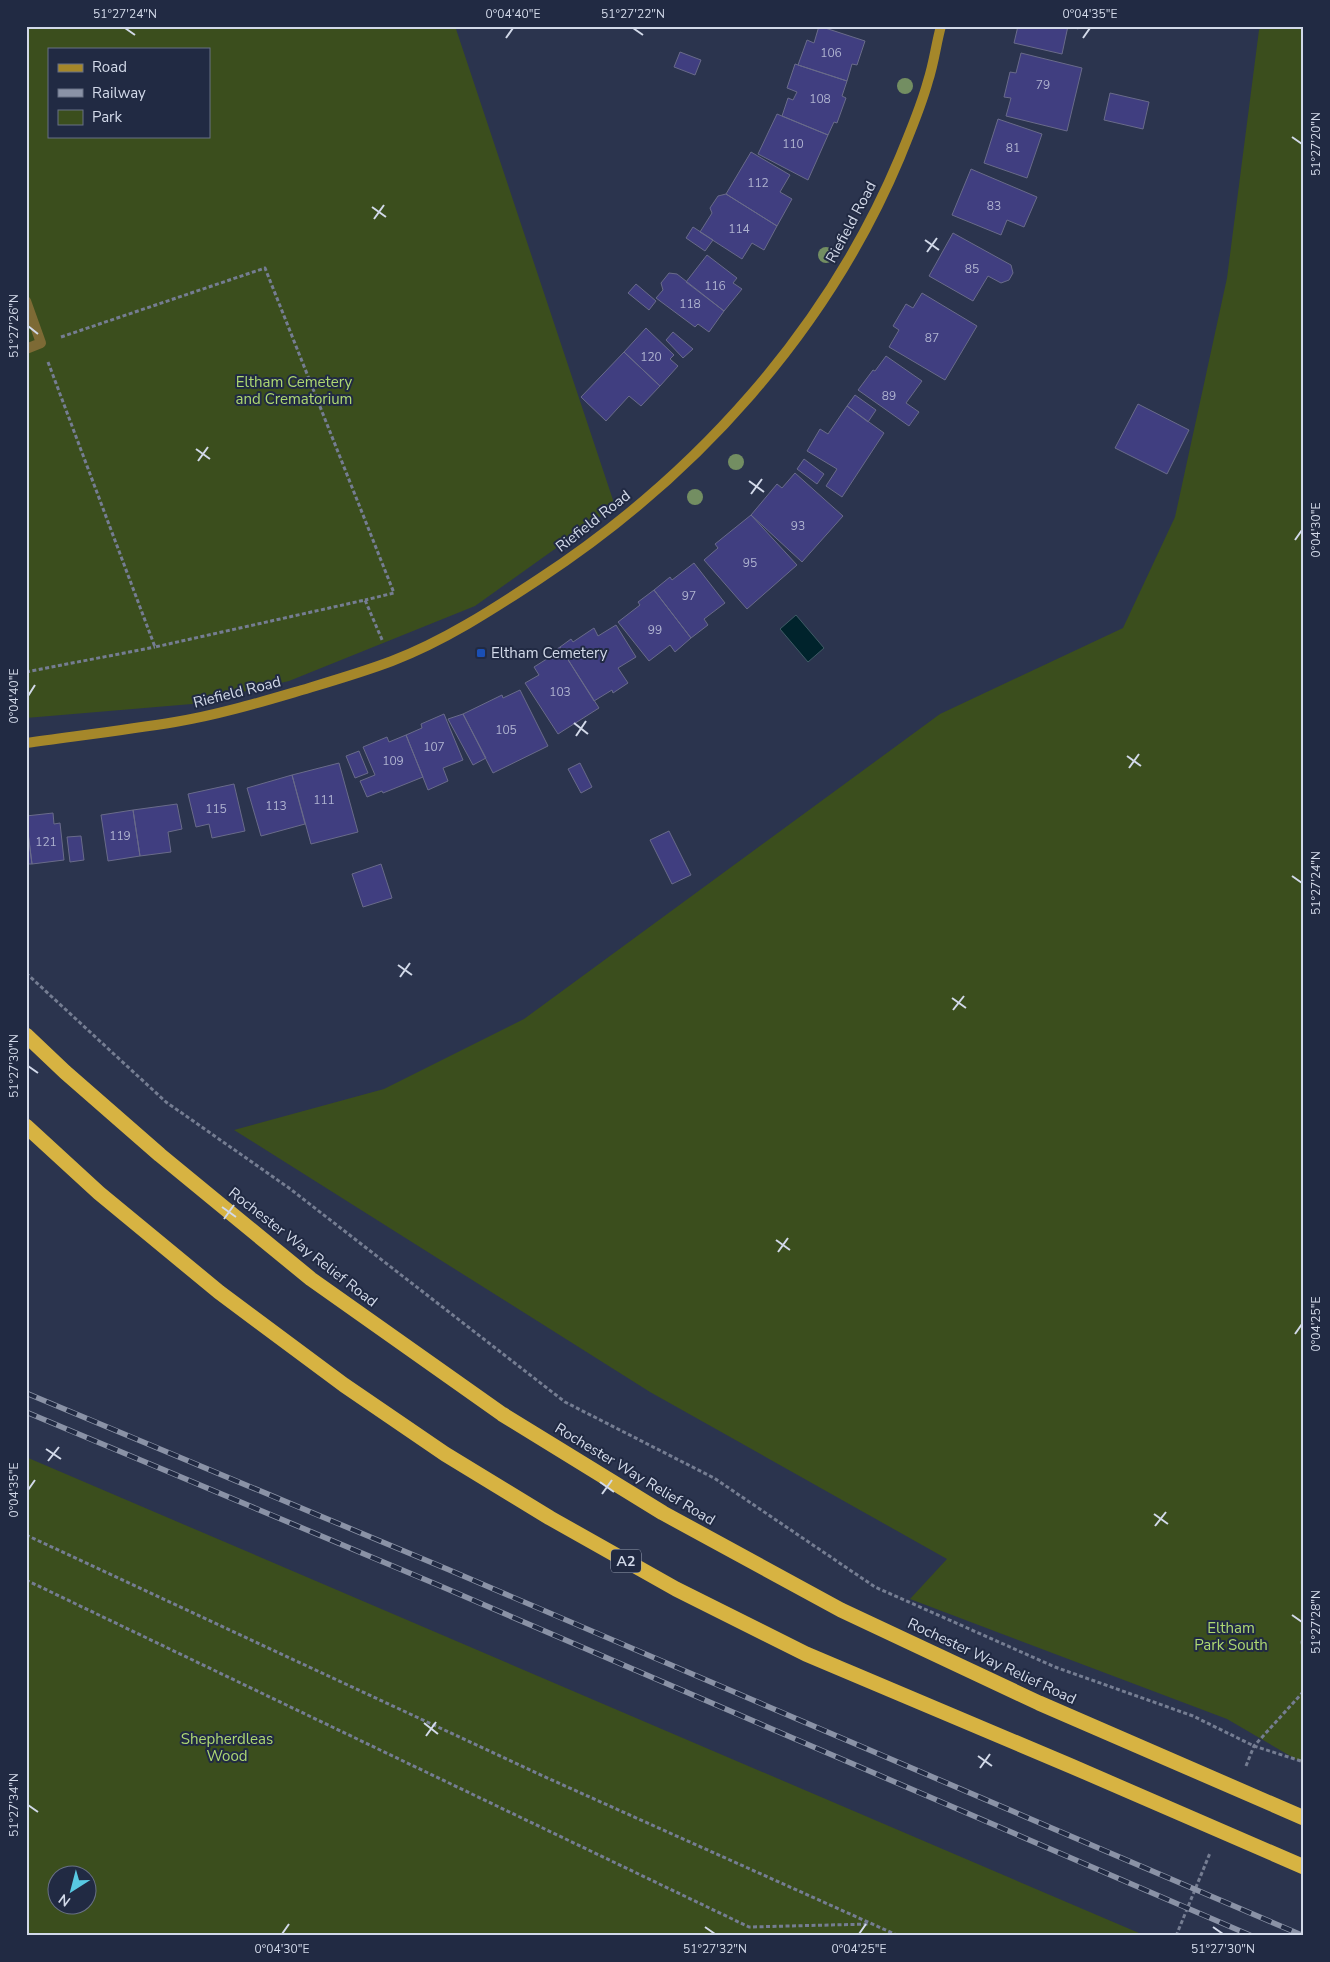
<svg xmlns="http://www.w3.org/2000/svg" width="1330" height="1962" viewBox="0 0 1330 1962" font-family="'Nunito Sans',sans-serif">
<rect width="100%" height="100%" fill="#2b344e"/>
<path fill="#3b4e1d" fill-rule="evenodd" d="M26,26H455L615,506L475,606L289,681L192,704L26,718ZM49,49H209V136H49Z
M1263,26H1304V1764L1227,1719L910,1599L947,1559L650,1392L234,1130L384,1089L524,1019L940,714L1123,628L1175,517L1227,278L1259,30Z
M26,1457L1146,1936H26ZM88,1874V1904H58V1874Z"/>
<path fill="#00232c" stroke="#3f5a65" d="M796,615L824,648L808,662L780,629Z"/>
<path fill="#403e80" stroke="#696b8a" d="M819,26L865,41L857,65L852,64L847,81L798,65L807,40L814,43Z
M1018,26H1082L1078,29L1068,26L1062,54L1014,43Z
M680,52L701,60L695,75L674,67Z
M1021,53L1082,68L1067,131L1006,116L1011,98L1004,97L1010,72L1016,73Z
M795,64L847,81L842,96L846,98L837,123L834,122L828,135L782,116L788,98L793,100L797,92L787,88Z
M1110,93L1149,102L1143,129L1104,120Z
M777,114L828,135L808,180L758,154Z
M998,119L1042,134L1027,178L984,163Z
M751,152L790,175L780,192L792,199L777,226L726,194Z
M971,169L1037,197L1024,227L1007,220L1001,235L952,215Z
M726,194L777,226L764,250L752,243L742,259L700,232L712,213L710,208L718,196Z
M693,227L713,240L705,251L686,238Z
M953,233L1011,265L1013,273L1009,280L1001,283L988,276L973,301L929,276Z
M707,255L737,278L733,283L742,289L724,311L686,282Z
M669,273L677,274L724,311L709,332L698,324L695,327L656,298L663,290L661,283Z
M636,284L656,301L649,310L628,293Z
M922,293L977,326L945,380L889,347L899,330L893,326L906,304L913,308Z
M646,328L674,355L670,359L678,366L660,386L624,352Z
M673,332L693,349L683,358L666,340Z
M624,352L660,386L641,406L629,396L606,421L581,397Z
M886,356L922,381L906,403L919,412L909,426L858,390L873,370L875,371Z
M855,395L876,410L868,422L847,406Z
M1138,404L1189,430L1167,474L1115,448Z
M847,406L884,433L842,497L826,486L837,469L807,451L820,429L828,434Z
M804,459L824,474L817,484L797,469Z
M795,473L843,516L802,562L751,515L777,484L782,488Z
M751,515L797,565L747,609L704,560L718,548L715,544Z
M694,563L725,603L704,619L708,625L691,638L654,590L670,577L672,580Z
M654,590L691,638L675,652L670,645L649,661L618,622L640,605L638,602Z
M616,625L636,657L618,668L628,683L613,693L612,690L594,701L560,647L571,639L573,642L594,628L598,636Z
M560,647L599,708L558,734L525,683L539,675L534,667L553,655L551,653Z
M520,690L548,746L493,773L463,714L502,695L503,698Z
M444,714L463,760L443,768L448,781L428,790L406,735L422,728L421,724Z
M463,714L486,758L473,765L448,719Z
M406,735L423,777L383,793L382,791L367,797L360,781L375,775L363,747L387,737L389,742Z
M359,751L368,773L355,778L346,756Z
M339,763L358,832L311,844L292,775Z
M580,763L592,787L581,793L568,769Z
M292,775L305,824L261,836L247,788Z
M234,784L245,831L212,838L209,824L196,827L188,794Z
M177,804L182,829L168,832L171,852L140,856L133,810Z
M133,810L140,856L108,861L101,815Z
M53,813L54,824L60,823L64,860L32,864L26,816Z
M26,819L32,864H26Z
M669,831L691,875L672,884L650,840Z
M81,836L84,860L70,862L67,837Z
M381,864L392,898L363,907L352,874Z"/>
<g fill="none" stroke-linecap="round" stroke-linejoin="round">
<path stroke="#757d92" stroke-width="3" stroke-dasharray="4 2.5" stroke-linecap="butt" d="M61,337L265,268L394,593L365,600
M48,362L155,647L365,600L383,642
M26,672L155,647
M26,973L166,1102L289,1188L565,1402L714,1478L875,1587L1055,1667L1193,1716L1254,1746L1304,1762
M26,1535L543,1776L899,1936
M26,1580L749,1927L870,1924
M1304,1634L1302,1642L1304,1654
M1246,1766L1254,1746L1304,1691
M1176,1936L1210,1853"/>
<path stroke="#7d6a35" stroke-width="10" d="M26,301L41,343L26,349"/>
<path stroke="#a5872a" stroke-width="10" d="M26,743C76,736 126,730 175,722C218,715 261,702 302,690C332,681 363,672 392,661C444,641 492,610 539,579C696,476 827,331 900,157C910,132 921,107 928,81C934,63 936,44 941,26"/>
<path stroke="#d7b342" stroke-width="15" d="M26,1035L65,1072L160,1155L311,1279L502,1414L663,1513L841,1610L1039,1703L1304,1818
M26,1126L99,1193L219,1292L344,1385L445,1454L550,1518L676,1589L806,1654L1071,1766L1304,1867"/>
<g stroke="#8a92a6" stroke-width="5.5">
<path id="rail" d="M26,1393L447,1569L1304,1936
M26,1412L438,1585L1252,1936"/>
</g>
<use href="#rail" stroke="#212a43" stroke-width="4" stroke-dasharray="11" stroke-linecap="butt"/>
</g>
<g fill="#738e62">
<circle cx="905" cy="86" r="8"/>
<circle cx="826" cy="255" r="8"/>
<circle cx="736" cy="462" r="8"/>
<circle cx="695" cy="497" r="8"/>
</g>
<path fill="none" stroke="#d2d9e9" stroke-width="2" d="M125,28L135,35M633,28L643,35M506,38L513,28M1083,38L1090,28M1292,137L1302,144M372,207L386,217M374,219L384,205M925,240L939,250M927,252L937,238M28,326L38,334M196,449L210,459M198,461L208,447M749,481L764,492M751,494L762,479M1295,540L1302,530M28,696L35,685M574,723L588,734M576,736L586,721M1127,756L1141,766M1129,768L1139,754M1292,876L1302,883M398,965L412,975M400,977L410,963M952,998L966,1008M953,1010L964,996M28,1066L38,1073M222,1207L236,1217M224,1219L234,1205M776,1240L790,1250M778,1252L788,1238M1295,1334L1302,1324M46,1449L61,1459M48,1461L59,1447M600,1482L614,1492M28,1490L35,1480M602,1494L612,1480M1154,1514L1168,1524M1155,1526L1166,1512M1292,1615L1302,1622M424,1723L438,1734M426,1736L436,1722M978,1756L992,1766M980,1768L990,1754M28,1805L38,1812M705,1927L715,1934M1213,1927L1223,1934M282,1934L289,1924M859,1934L866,1924"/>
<rect fill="#1a4fb4" stroke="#212a43" stroke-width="2" x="476" y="648" width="10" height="10" rx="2.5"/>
<g text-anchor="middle" stroke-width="4" stroke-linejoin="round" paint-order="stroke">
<g font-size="12" fill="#aeb2cf">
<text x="831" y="57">106</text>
<text x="1043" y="89">79</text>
<text x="820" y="103">108</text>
<text x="793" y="148">110</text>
<text x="1013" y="152">81</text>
<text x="758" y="187">112</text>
<text x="994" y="210">83</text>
<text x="739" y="233">114</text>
<text x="972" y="273">85</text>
<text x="715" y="290">116</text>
<text x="690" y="308">118</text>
<text x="932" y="342">87</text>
<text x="651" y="361">120</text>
<text x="889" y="400">89</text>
<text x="798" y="530">93</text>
<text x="750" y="567">95</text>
<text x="689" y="600">97</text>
<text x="655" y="634">99</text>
<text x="560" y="696">103</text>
<text x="506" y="734">105</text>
<text x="434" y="751">107</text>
<text x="393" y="765">109</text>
<text x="324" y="804">111</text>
<text x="276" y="810">113</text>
<text x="216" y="813">115</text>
<text x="120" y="840">119</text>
<text x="46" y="846">121</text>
</g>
<rect fill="#212a43" stroke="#9da4b7" stroke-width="1" x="611" y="1549.5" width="30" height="23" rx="4"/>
<g font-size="14" font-weight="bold" fill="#d2d9e9">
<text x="626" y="1566">A2</text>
</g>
<g font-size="15" fill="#d2d9e9" stroke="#212a43">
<text transform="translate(851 222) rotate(-62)" y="5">Riefield Road</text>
<text transform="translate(593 521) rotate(-38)" y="5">Riefield Road</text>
<text transform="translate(237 692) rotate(-14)" y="5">Riefield Road</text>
<text transform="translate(303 1247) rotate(38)" y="5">Rochester Way Relief Road</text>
<text transform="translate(635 1474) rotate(31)" y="5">Rochester Way Relief Road</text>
<text transform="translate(992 1661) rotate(25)" y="5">Rochester Way Relief Road</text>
</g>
<g font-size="15" fill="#aed872" stroke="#212a43">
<text x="294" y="387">Eltham Cemetery<tspan x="294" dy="17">and Crematorium</tspan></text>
<text x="1231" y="1633">Eltham<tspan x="1231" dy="17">Park South</tspan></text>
<text x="227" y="1744">Shepherdleas<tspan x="227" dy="17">Wood</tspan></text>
</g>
<g font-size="15" fill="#d2d9e9" stroke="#212a43" text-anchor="start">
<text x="491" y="658">Eltham Cemetery</text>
</g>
</g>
<rect width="1330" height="1962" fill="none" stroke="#212a43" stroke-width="55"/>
<rect x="48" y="48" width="162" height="90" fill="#212a43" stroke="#687085"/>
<rect x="58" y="64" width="25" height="8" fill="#a5872a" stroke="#687085"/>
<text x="92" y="72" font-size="15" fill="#d2d9e9">Road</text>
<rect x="58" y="89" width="25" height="8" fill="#8a92a6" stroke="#687085"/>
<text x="92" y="98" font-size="15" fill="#d2d9e9">Railway</text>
<rect x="58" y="110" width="25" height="15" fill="#3b4e1d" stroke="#687085"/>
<text x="92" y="122" font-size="15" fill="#d2d9e9">Park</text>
<g transform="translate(72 1890) rotate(216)"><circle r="24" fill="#212a43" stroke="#687085"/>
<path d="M0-4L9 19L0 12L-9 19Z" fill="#58c9e3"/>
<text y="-8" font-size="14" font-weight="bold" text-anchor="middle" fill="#d2d9e9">N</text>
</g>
<rect x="28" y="28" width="1274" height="1906" fill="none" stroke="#d2d9e9" stroke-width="2"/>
<g font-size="12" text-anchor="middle" fill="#d2d9e9">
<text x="125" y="18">51°27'24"N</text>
<text x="513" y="18">0°04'40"E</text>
<text x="633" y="18">51°27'22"N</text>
<text x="1090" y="18">0°04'35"E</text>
<text transform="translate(1316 144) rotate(-90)" y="4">51°27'20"N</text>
<text transform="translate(14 326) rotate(-90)" y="4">51°27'26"N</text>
<text transform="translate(1316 530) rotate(-90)" y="4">0°04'30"E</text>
<text transform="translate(14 696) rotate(-90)" y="4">0°04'40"E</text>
<text transform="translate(1316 883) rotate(-90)" y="4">51°27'24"N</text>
<text transform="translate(14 1066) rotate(-90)" y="4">51°27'30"N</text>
<text transform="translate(1316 1324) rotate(-90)" y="4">0°04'25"E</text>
<text transform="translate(14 1490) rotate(-90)" y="4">0°04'35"E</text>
<text transform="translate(1316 1622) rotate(-90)" y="4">51°27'28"N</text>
<text transform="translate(14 1805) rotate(-90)" y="4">51°27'34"N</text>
<text x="282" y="1953">0°04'30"E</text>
<text x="715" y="1953">51°27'32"N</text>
<text x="859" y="1953">0°04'25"E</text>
<text x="1223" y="1953">51°27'30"N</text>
</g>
</svg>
